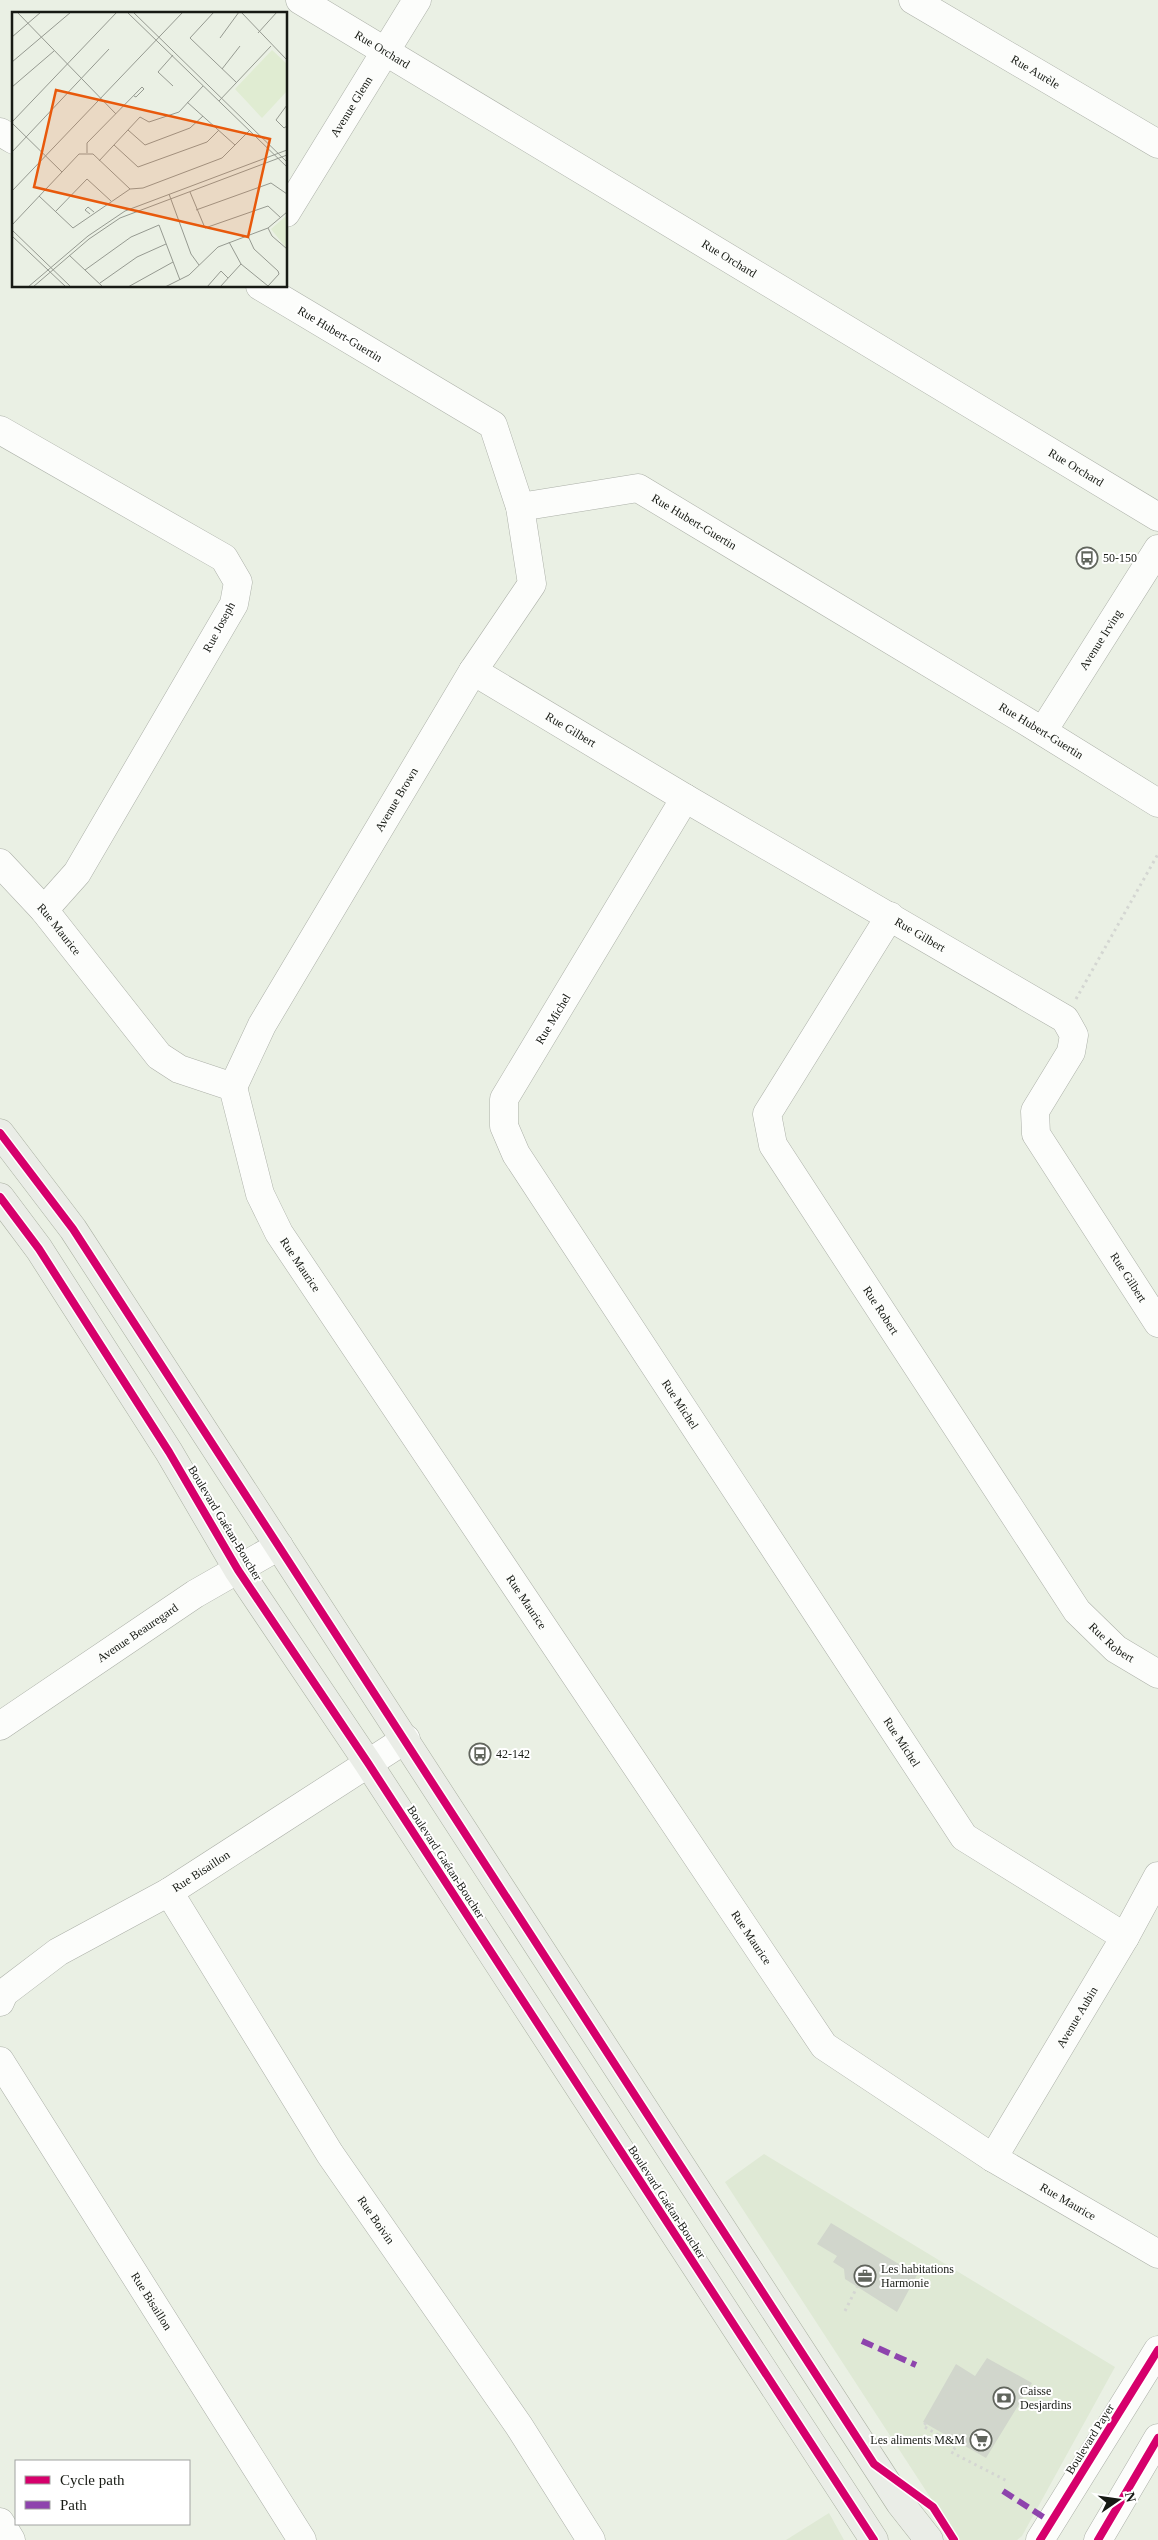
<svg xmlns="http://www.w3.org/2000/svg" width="1158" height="2540" viewBox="0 0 1158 2540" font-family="Georgia,serif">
<rect width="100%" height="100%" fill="#eaf0e4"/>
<path fill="#dfe9d5" d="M764,2154L1115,2367L1022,2536L1017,2540H958L725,2182Z
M829,2513L844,2540H786Z"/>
<path fill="#d1d6cc" d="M831,2223L917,2275L897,2312L845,2279L844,2269L833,2262L837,2256L817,2244Z
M987,2358L1032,2383L986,2458L923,2422L956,2364L975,2376Z"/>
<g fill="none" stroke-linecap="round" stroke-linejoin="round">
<g stroke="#acb0a8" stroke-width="29">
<g id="minor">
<path id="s1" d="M300,0L1158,517"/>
<path id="s2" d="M913,0L1158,144"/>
<path d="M0,132L14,140"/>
<path id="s3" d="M286,213L417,0"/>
<path d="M0,430L224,558L238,582L234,604L77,873L44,910"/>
<path id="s4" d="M520,507L638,488L1029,723L1158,803"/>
<path id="s5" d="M473,671L685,798L1065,1019L1074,1035L1071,1052L1035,1111L1036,1134L1158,1323"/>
<path id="s6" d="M1043,731L1158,549"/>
<path id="s7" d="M685,798L504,1099V1126L516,1154L964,1837L1125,1937"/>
<path id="s8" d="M0,863L44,910L159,1056L179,1069L233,1087"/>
<path id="s9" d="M890,916L767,1114L773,1145L1077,1611L1116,1649L1158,1674"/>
<path id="s10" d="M233,1087L260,1194L279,1233L824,2046L993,2158L1158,2254"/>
<path id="s11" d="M233,1087L262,1025L473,671L532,584L520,507L493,425L260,286"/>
<path id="s12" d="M0,1726L195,1594L279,1546"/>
<path id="s13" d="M169,1892L330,2154L519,2426L591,2540"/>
<path id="s14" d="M0,2002L4,1993L58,1952L169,1892L406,1739"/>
<path id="s15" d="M0,2061L302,2540"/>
<path id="s16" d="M993,2158L1125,1937L1158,1876"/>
<path d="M0,2522L11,2540"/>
<path d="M1040,2540L1158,2350"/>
<path d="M1098,2540L1158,2438"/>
</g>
</g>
<g stroke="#aab0a2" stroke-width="29">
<path id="major" d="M0,1133L73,1229L900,2503L929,2540
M0,1197L39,1249L169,1452L238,1570L368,1763L874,2540"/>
</g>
<path stroke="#d4d6d2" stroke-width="3" stroke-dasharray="2.5 4" stroke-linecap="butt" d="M1076,999L1158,854
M845,2311L857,2287
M926,2423L923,2426L957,2446
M960,2443L951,2452L1009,2482"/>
<use href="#minor" stroke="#fcfdfb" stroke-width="28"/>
<use href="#major" stroke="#eaede7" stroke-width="28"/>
<path stroke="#8e44ad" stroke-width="6" stroke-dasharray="12 6" stroke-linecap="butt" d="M862,2341L916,2365
M1003,2491L1051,2522"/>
<g stroke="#fff" stroke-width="11">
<path id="cycleway" d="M0,1133L73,1229L874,2464L933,2507L954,2540
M0,1197L39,1249L169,1452L238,1570L368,1763L874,2540
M1040,2540L1158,2350
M1098,2540L1158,2438"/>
</g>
<use href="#cycleway" stroke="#d6006c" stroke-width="8"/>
</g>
<defs>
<g id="bus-ring" transform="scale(1.125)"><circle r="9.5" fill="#fff" stroke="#61655d" stroke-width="1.5"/><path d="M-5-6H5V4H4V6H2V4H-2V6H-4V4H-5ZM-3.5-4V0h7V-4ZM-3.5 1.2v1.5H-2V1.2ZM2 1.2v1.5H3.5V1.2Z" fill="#61655d"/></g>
<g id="office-ring" transform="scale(1.125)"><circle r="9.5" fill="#fff" stroke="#61655d" stroke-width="1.5"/><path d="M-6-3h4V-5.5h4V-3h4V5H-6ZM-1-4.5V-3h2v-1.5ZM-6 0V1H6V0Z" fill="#61655d"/></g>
<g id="bank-ring" transform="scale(1.125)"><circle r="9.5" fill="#fff" stroke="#61655d" stroke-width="1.5"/><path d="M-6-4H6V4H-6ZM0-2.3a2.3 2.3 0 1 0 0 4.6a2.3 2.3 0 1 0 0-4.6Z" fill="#61655d"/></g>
<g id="supermarket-ring" transform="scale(1.125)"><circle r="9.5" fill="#fff" stroke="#61655d" stroke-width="1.5"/><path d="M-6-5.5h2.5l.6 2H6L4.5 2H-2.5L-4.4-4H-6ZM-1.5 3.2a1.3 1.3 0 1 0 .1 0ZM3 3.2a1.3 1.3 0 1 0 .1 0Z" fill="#61655d"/></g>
</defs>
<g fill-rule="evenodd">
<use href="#bus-ring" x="1087" y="558"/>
<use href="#bus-ring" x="480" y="1754"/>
<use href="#office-ring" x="865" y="2276"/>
<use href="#bank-ring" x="1004" y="2398"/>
<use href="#supermarket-ring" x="981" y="2440"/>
</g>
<g text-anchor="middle" stroke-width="4" stroke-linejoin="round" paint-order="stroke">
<g font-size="12" fill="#171a14" stroke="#fff">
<text dy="4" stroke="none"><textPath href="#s1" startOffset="96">Rue Orchard</textPath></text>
<text dy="4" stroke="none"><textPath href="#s2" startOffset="142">Rue Aurèle</textPath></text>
<text dy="4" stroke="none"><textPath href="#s3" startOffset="125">Avenue Glenn</textPath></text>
<text dy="4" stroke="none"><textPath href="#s1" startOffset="501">Rue Orchard</textPath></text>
<text transform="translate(340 334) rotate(31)" y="4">Rue Hubert-Guertin</text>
<text dy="4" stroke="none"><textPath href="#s1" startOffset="906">Rue Orchard</textPath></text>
<text dy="4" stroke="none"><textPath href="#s4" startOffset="185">Rue Hubert-Guertin</textPath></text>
<text transform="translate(219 627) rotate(-62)" y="4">Rue Joseph</text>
<text dy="4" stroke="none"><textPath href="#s6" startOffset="108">Avenue Irving</textPath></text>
<text dy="4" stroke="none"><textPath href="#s5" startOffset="114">Rue Gilbert</textPath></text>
<text dy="4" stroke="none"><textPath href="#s4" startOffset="590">Rue Hubert-Guertin</textPath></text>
<text dy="4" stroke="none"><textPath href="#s11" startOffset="331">Avenue Brown</textPath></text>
<text dy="4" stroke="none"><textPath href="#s8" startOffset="89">Rue Maurice</textPath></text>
<text dy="4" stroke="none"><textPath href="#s5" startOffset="519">Rue Gilbert</textPath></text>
<text transform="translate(553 1019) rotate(-59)" y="4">Rue Michel</text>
<text dy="4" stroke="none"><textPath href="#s10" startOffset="192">Rue Maurice</textPath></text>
<text dy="4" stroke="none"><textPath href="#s5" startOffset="985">Rue Gilbert</textPath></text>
<text dy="4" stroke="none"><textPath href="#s9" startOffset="462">Rue Robert</textPath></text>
<text dy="4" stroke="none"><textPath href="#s7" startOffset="708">Rue Michel</textPath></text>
<text transform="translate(225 1523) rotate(59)" y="4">Boulevard Gaétan-Boucher</text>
<text dy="4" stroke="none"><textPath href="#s10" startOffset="598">Rue Maurice</textPath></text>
<text dy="4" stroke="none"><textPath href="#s12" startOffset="166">Avenue Beauregard</textPath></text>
<text dy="4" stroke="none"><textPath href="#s9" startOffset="868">Rue Robert</textPath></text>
<text dy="4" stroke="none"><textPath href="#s7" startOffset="1112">Rue Michel</textPath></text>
<text transform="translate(446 1862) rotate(57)" y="4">Boulevard Gaétan-Boucher</text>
<text dy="4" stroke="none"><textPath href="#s14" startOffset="242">Rue Bisaillon</textPath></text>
<text dy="4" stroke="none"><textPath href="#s10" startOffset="1002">Rue Maurice</textPath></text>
<text dy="4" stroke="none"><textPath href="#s16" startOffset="164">Avenue Aubin</textPath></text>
<text transform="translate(667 2202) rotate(57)" y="4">Boulevard Gaétan-Boucher</text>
<text dy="4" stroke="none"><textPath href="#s10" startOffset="1422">Rue Maurice</textPath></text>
<text dy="4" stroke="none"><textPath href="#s13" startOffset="388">Rue Boivin</textPath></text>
<text dy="4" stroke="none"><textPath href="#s15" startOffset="284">Rue Bisaillon</textPath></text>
<text transform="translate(1090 2439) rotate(-58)" y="4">Boulevard Payer</text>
</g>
<g font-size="12" fill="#171a14" stroke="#fff" text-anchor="start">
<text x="1103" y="562">50-150</text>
<text x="496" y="1758">42-142</text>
<text x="881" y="2273">Les habitations<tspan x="881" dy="14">Harmonie</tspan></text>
<text x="1020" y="2395">Caisse<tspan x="1020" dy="14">Desjardins</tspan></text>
<text x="965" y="2444" text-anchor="end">Les aliments M&amp;M</text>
</g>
</g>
<g transform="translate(12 12)">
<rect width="275" height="275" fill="#eaf0e4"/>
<path d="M260,38L275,52V79L250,106L223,77ZM275,203V237L259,217Z" fill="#e0ecd2"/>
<path fill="none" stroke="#969a91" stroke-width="1" d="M5,0L104,102M115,0L275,155M121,0L275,150M202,0L178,26L225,71M229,0L275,48M246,21L265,0M0,25L29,0M208,26L227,0M161,43L146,60L161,74M0,50L59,0M210,57L228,34M0,75L42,39M207,89L259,34M175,90L223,133M275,93L264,108L272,116L275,114M0,110L105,0M0,111L50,160M116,118L133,133L178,116L191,104M102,133L126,155L195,130L207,118M0,140L97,37M75,141V131L130,75L132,77L124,85L122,84M87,149L128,105L137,110L167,100L191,74M118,177L131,176L210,146L238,118M0,179L171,0M178,180L193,216L256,194L269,206M157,182L179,242L187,253M27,184L61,216L118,177M184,198L259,171L275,182M43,200L75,167L99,189M78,202L73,198L76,195L82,200M0,213L67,142H81L118,177M256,216L260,224L275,237M0,218L59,275M0,224L54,275M217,230L229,252L256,274L267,262L266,259L242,237L236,224M57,243L91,275M73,258L119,225L147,213L168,268M88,271L125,245L154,232M16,275L76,224L113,199L275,138M21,275L77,227L108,206L275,143M116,275L161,250M153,275L177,263L206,235L256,216L275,200M195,275L209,259L216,266M208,275L229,252"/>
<path fill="#e8590c" fill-opacity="0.15" stroke="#e8590c" stroke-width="2.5" d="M44,78L258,127L236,225L22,175Z"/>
<rect width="275" height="275" fill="none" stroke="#171a14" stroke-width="2.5"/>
</g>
<rect x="15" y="2460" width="175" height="65" fill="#ffffff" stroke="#a2a3a1"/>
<rect x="25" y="2476" width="25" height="8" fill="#d6006c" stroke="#a2a3a1"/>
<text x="60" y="2485" font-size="15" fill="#171a14">Cycle path</text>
<rect x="25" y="2501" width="25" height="8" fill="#8e44ad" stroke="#a2a3a1"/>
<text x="60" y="2510" font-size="15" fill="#171a14">Path</text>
<g transform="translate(1118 2500) rotate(77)" stroke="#ffffff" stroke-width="4" paint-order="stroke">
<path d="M0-4L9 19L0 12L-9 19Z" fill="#171a14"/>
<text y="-8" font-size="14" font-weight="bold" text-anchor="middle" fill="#171a14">N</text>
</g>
</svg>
